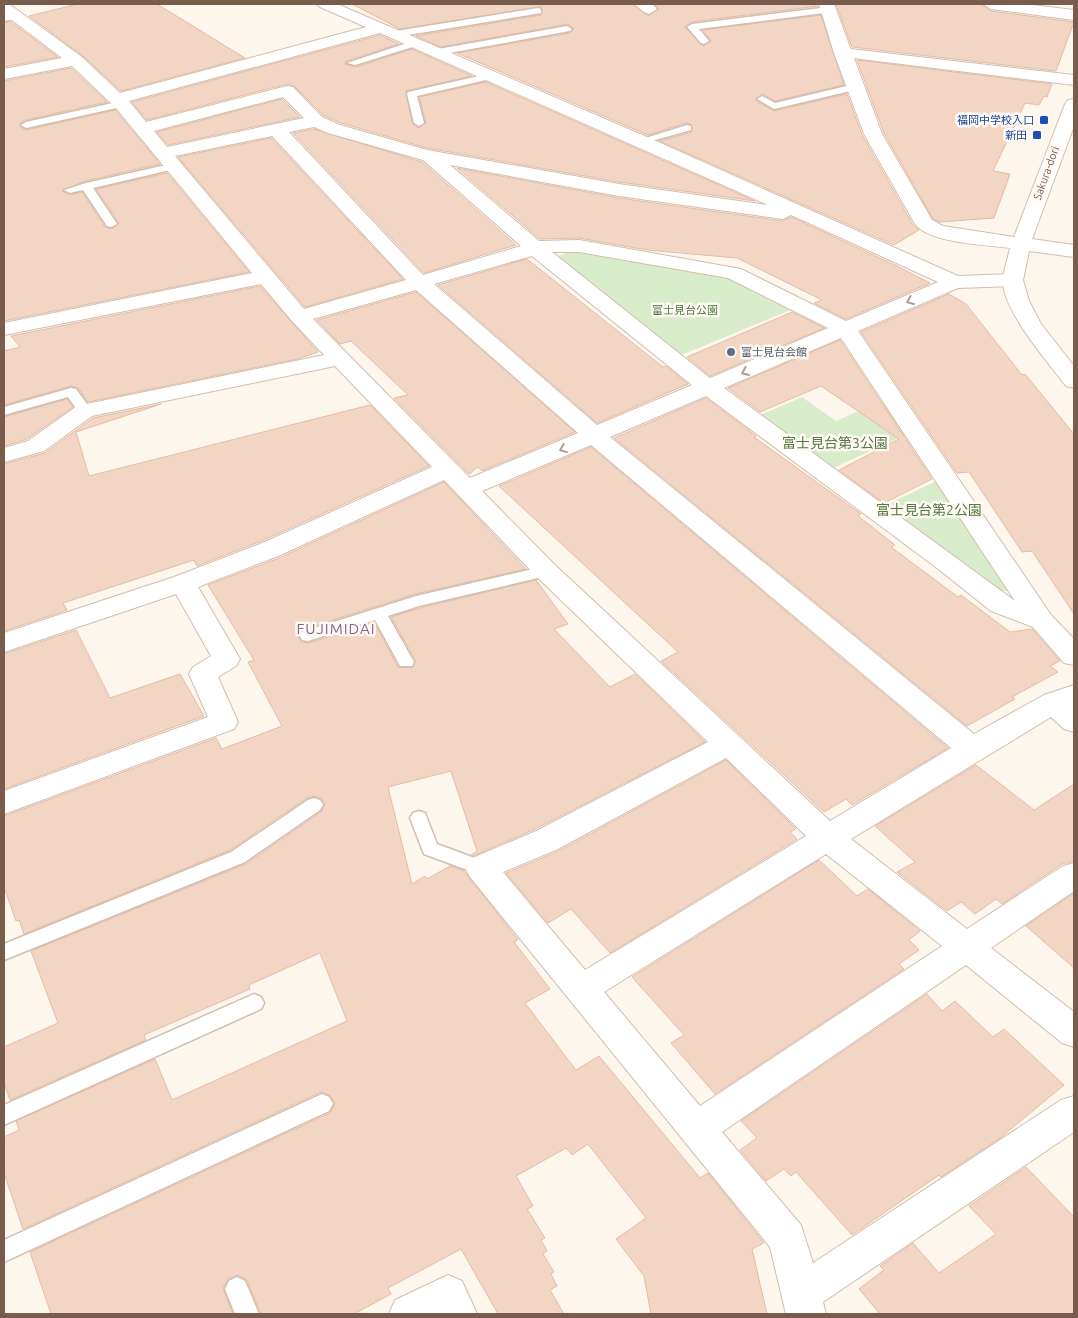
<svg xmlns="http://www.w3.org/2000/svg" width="1078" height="1318" viewBox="0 0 1078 1318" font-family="Ubuntu,'Noto Sans JP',sans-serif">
<rect width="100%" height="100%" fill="#fdf6ec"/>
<path fill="#d8ecc9" d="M572,250L727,277L793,309L679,356L557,257Z
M802,397L836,421L886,399L908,434L833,468L760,415Z
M939,480L1009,591H998L884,506Z"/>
<path fill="#f3d5c3" stroke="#e6bba3" d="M78,4H157L245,58L121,91L83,56L29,16Z
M352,4H632L648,16L659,9L654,4H817L818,6L692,22L685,27L703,46L711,41L703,30L821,15L844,85L775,101L763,94L755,100L774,111L847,94L862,135L913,225L919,230L894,245L660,141L692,132L691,124L686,123L648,135L457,53L570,33L574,29L568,24L441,47L416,36L541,15L542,7L400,29Z
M836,4H981L991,11L1074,22L1056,71L852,47Z
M11,22L58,57L4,67V23Z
M380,35L399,44L346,61L345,64L356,67L412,49L472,76L406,91L412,123L418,128L426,123L419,97L486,82L755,201L619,182L427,148L341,123L323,115L294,86L287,84L147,120L132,102Z
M857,60L1052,84L1047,97L1044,96L1039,105L1025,103L993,171L1010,174L994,218L940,222L933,219L884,133Z
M71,68L107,102L26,120L20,123V127L26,130L115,110L160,164L85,181L62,191L70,195L82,192L105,227L112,229L119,223L96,189L167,173L249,272L4,321V81Z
M282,99L300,117L168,145L157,132Z
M314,129L422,162L516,245L424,273L293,133Z
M271,138L403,279L305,307L178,157Z
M457,168L619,198L783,221L791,217L897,266L930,283L846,319L814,303L822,300L737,258L647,250L579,238L540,239Z
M527,259L663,367L666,366L688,384L597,423L438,285Z
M260,286L318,352L297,359L88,402L78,388L71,386L4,405V351L20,347L11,336Z
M416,292L575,432L482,471L478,467L469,474L394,398L408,395L351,341L340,344L317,320Z
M949,294L966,304L1022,375L1025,374L1074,434V614L1032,551L1022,552L969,472L957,473L861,332Z
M792,312L824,328L710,376L687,357Z
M840,340L932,479L884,503L839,470L899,439L821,386L760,412L728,388Z
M706,398L756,436L754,437L861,514L858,516L895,545L891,547L958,597L961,595L1010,632L1032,629L1060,661L1050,666L1058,672L1012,697L1015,699L967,726L614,438Z
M67,399L73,407L27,439L4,446V417Z
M161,404L76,432L89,476L370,405L429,466L259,542L197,566L194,560L63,603L67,610L4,631V464L45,453L93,418Z
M591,447L948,748L852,805L846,799L824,812L661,661L678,652L499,486Z
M444,482L526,569L415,594L301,630L298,637L302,642L309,643L374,622L398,667L412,668L416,661L391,617L420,608L536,580L568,624L554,629L610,687L635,674L705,742L535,829L473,856L471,855L477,851L451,771L388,787L412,884L425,876L427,879L450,866L464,871L518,940L514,942L550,989L525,1003L576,1070L599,1056L700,1178L708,1173L764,1243L752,1249L767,1314H651L644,1276L616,1239L646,1218L588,1144L572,1155L566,1148L516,1176L533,1206L527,1209L545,1238L541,1240L547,1251L543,1254L554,1272L551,1274L557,1286L550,1290L564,1314H498L461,1249L388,1288L391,1294L354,1314H261L247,1280L238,1275L228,1279L223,1288L233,1314H51L30,1252L330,1113L335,1103L330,1095L321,1092L23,1229L4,1173V1137L19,1130L16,1121L155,1059L172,1100L347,1021L320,953L249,985L250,989L144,1035L146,1040L10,1100L4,1083V1047L58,1023L31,951L246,864L321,812L325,804L321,798L315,796L307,798L230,850L24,934L19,920L16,921L4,887V816L216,738L222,749L282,726L248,662L254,660L208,585L279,558Z
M76,630L110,698L180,674L204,716L4,789V654Z
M726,760L796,829L790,832L797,839L610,953L571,909L548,923L506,873L559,851Z
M976,765L1034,810L1074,784V861L1062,864L1002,904L996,899L975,914L961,902L947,911L897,872L915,862L875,826Z
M819,860L857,896L868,889L920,931L909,940L919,950L899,964L904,969L715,1094L671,1043L684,1035L632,977Z
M1074,893V968L1026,926Z
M927,994L942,1011L955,1001L993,1037L1004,1029L1064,1085L1000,1138L941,1177L939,1175L852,1235L796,1172L791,1176L784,1169L766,1181L740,1150L757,1138L741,1121Z
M1026,1167L1074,1217V1314H880L859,1289L884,1270L880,1266L913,1243L939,1273L996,1234L969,1206Z"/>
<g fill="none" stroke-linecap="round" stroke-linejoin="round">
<g stroke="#d1beb0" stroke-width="3">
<path id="service" d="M829,7L832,8V12L699,29L709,41L704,44L701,43L687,27L692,24Z
M538,8L541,9V13L396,37L391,34L396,31Z
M16,13L19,14V18L4,21V15Z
M567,26L572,29L570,31L438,55L433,52L438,49Z
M416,40L419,41V45L355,65L347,63Z
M492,73L497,76L495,78L417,96L424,123L419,126L414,123L407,94L408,92Z
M855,84L860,87L859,89L774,109L757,99L762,96L775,103Z
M122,101L126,102V106L26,128L21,125L26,122Z
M687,125L691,126V130L641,144L636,141Z
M175,163L179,164V168L93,188L117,224L111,227L107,226L83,190L70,193L64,190L86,183Z
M71,388L76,389L90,408L92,411L90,414H80L68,397L4,415V407Z
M546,566L554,571L551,575L419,606L388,616L414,662L412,666H400L375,620L308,641L302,640L300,636L302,632L416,596Z
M314,798L320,800L323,805L320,810L245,862L4,960V944L231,852L308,800Z
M419,811L425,813L437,844L488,863L490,868L488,873L481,875L424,854L410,818L413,813Z
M254,994L261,997L264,1003L261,1009L4,1125V1105Z
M322,1094L329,1097L333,1104L329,1111L4,1262V1240Z
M237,1277L245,1281L259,1314H235L225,1289L229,1281Z"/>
</g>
<g stroke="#d1beb0" stroke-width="2">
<path id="minor" d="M4,4H9L82,57L120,93L366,27L320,7L317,4H337L647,137L958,276L1013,274L1020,276L1023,280L1020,284L1013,286L958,288L858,331L1051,615L1074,639V665L1064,663L1033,627L991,611L937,568L706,396L610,437L974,734L1044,695L1074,685V732L1064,729L1051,717L851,839L967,929L1063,866L1074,863V891L991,948L1074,1012V1047L1062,1043L966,965L722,1132L801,1225L813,1263L1061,1100L1074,1096V1132L823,1302L826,1314H786L770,1247L470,877L465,868L470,859L536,831L708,742L537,577L444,480L278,556L198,587L240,659L236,666L218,677L238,722L234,729L4,814V791L208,717L189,674L193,667L211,656L176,594L4,652V633L174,577L260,544L432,467L335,366L92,416L44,451L4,462V448L28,441L77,406L324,355L292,321L261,284L4,335V323L252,273L116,108L72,66L4,79V69L62,58L4,14ZM380,33L768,205L619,184L427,150L340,125L322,117L293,87L287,86L146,122L129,101ZM283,97L304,118L167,147L154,131ZM314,127L328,133L423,160L521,246L423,275L289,132ZM272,136L406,280L304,309L175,156ZM450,165L619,196L783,219L791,215L938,282L846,321L741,269L579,240L539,241ZM552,252H579L728,278L828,328L710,378ZM532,256L692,385L597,425L434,284ZM416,290L578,433L470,478L313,319ZM841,338L1015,601L724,388ZM591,445L951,748L830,821L555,565L482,491ZM726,758L806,836L585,970L503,872L558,849ZM826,854L942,946L700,1106L604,992Z
M634,4H652L657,9L649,14L644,12Z
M983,4H1024L1074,10V20L991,9Z
M842,48L1074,75V85L836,56L834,53Z
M448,1275L462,1281L477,1314H389L395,1300Z"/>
</g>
<g stroke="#d1beb0" stroke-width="2">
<path id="tertiary" d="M819,4H834L882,134L932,220L943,226L1014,237L1065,104L1068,100L1074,99V126L1032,239L1074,245V257L1029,251L1023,280L1029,301L1041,324L1074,366V388L1066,386C1048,362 1001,309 1003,279C1004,269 1008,258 1010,248C988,245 928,243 915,224L864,134L834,53Z"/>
</g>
<use href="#service" fill="#fff" fill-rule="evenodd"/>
<use href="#minor" fill="#fff" fill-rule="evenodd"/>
<use href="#tertiary" fill="#fff" fill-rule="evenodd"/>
</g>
<defs><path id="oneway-chevron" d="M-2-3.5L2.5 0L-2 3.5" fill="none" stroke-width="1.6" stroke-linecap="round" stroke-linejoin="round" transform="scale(1.25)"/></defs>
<g stroke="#af9d94">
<use href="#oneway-chevron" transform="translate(910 301) rotate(157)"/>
<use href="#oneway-chevron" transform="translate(745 372) rotate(157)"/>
<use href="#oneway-chevron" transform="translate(563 449) rotate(158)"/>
</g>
<g fill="#1a4fb4" stroke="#fffaf3" stroke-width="2">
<rect x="1039" y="115" width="10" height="10" rx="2.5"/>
<rect x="1032" y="130" width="10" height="10" rx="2.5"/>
</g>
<circle fill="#5c6f8a" stroke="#fffaf3" stroke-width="2" cx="731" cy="352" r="5"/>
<g text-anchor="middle" stroke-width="5" stroke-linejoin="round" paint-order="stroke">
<g font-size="11" fill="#164399" stroke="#fffaf3" text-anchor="end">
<text x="1034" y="124">福岡中学校入口</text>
<text x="1027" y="139">新田</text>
</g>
<g font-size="11" fill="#7a5c4d" stroke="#fffaf3">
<text transform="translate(1046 173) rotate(-70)" y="4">Sakura-dori</text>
</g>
<g font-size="11" fill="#537a41" stroke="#fffaf3">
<text x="685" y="314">富士見台公園</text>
</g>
<g font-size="11" fill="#4e5e75" stroke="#fffaf3" text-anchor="start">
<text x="741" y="356">富士見台会館</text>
</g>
<g font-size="14" fill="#537a41" stroke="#fffaf3">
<text x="835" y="448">富士見台第3公園</text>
<text x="929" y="515">富士見台第2公園</text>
</g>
<g font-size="15" letter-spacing="1" fill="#846695" stroke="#fffaf3">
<text x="336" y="634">FUJIMIDAI</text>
</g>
</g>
<rect width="1078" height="1318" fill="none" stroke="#7a5c4d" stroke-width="10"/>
</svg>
